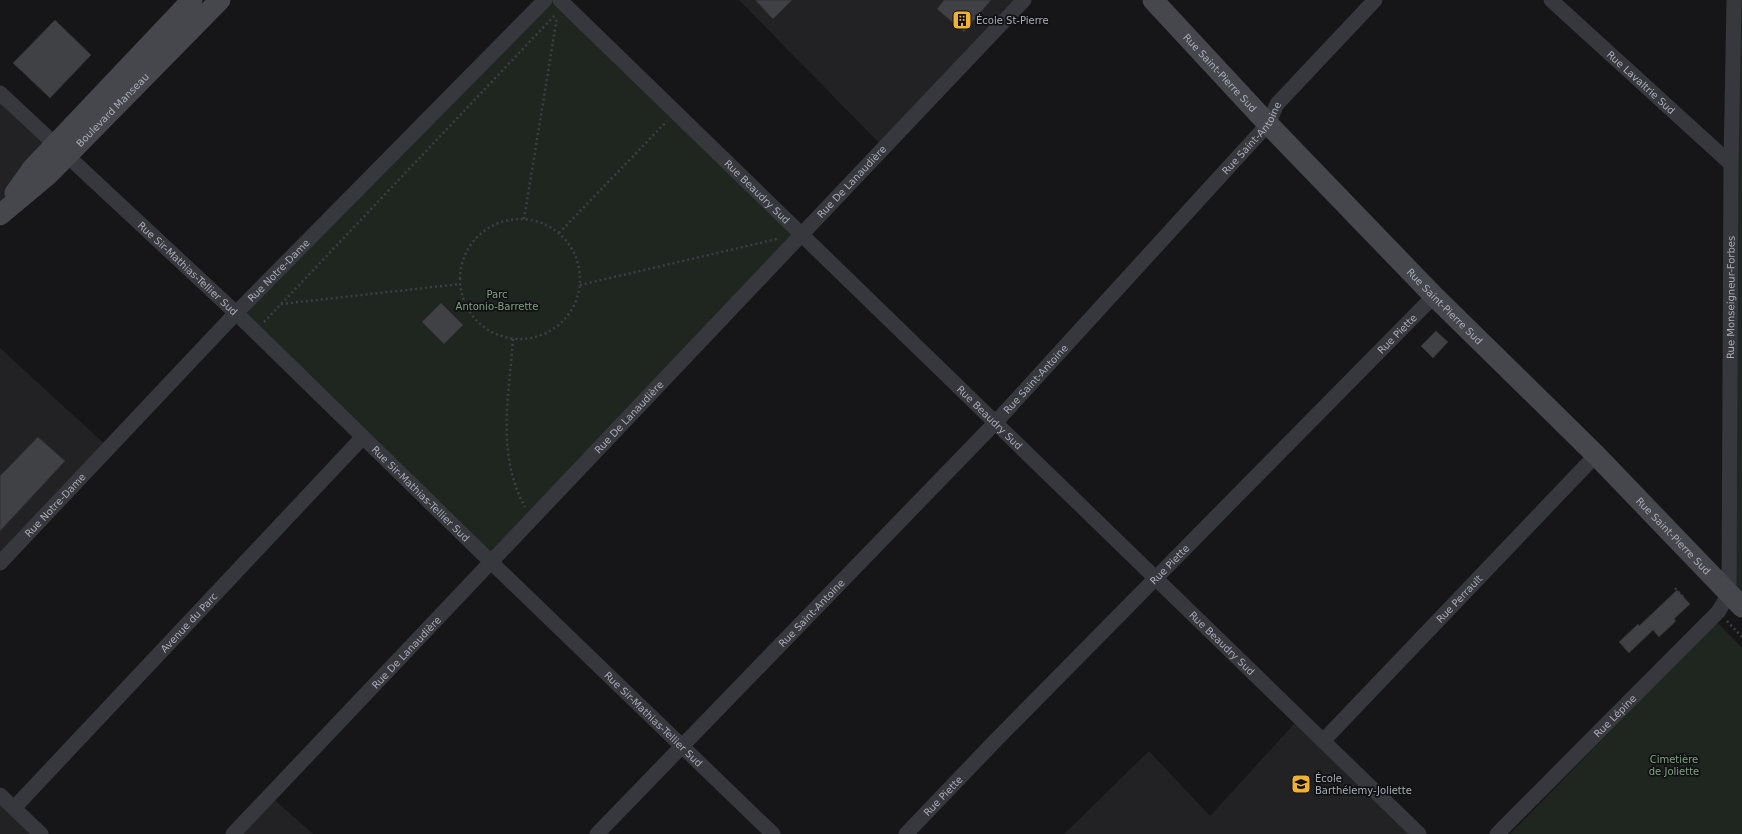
<svg xmlns="http://www.w3.org/2000/svg" width="1742" height="834" viewBox="0 0 1742 834" font-family="'DejaVu Sans',sans-serif">
<rect width="100%" height="100%" fill="#161618"/>
<path fill="#222225" d="M739,0H1026L886,150Z
M0,95L55,145L0,215Z
M0,348L109,448L0,567Z
M1295,723L1416,834H1064L1149,751L1210,816Z
M267,793L313,834H228Z
M0,802L33,834H0Z"/>
<path fill="#1e261f" d="M545,0H560L800,234L492,563L236,313Z
M1735,0H1742V607L1729,594Z
M1717,622L1742,648V834H1510Z"/>
<path fill="#404145" stroke="#303034" d="M755,0H792L773,19Z
M944,0H991L964,32L937,9Z
M55,20L91,55L50,98L13,63Z
M441,303L463,325L444,344L422,322Z
M1436,331L1448,342L1433,358L1421,346Z
M38,437L65,461L0,531V476Z
M1677,590L1690,604L1674,619L1676,621L1659,637L1653,630L1629,653L1619,642L1638,624L1639,626Z"/>
<g fill="none" stroke-linecap="round" stroke-linejoin="round">
<path stroke="#3d3f44" stroke-width="2.5" stroke-dasharray="2 3" stroke-linecap="butt" d="M524,219L557,17
M460 279a60 60 0 1 1 120 0a60 60 0 1 1-120 0Z
M559,233L667,121
M580,285L777,239
M281,304L460,284
M264,322L556,14
M513,339C509,396 496,454 525,507
M1675,588L1684,598
M1727,621L1742,637"/>
<g stroke="#37383d" stroke-width="15">
<path id="s1" d="M560,0L1419,834"/>
<path id="s2" d="M1551,0L1731,164"/>
<path id="s3" d="M0,93L236,313L492,563L773,834"/>
<path id="s4" d="M0,563L236,313L545,0"/>
<path id="s5" d="M1323,741L1596,455"/>
<path d="M0,795L41,834"/>
<path id="s6" d="M14,808L363,437"/>
<path id="s7" d="M233,834C498,557 759,277 1024,0"/>
<path id="s8" d="M597,834L995,423L1268,124L1277,104L1375,0"/>
<path id="s9" d="M906,834L995,741L1434,296"/>
<path id="s10" d="M1497,834L1718,612L1729,594L1731,164L1734,0"/>
</g>
<g stroke="#45474d" stroke-width="21">
<path id="s11" d="M1153,0L1268,124L1434,296L1596,455L1742,607"/>
<path d="M15,193L32,169L192,0"/>
<path id="s12" d="M0,215L49,174L220,0"/>
</g>
</g>
<defs>
<g id="building-square" transform="scale(1)"><rect x="-9" y="-9" width="18" height="18" rx="4" fill="#f2b134" stroke="#111113"/><path d="M-4-6H4V6H1V3H-1V6H-4ZM-2.5-4.3h1.7v1.8h-1.7ZM.8-4.3h1.7v1.8H.8ZM-2.5-1h1.7V.8h-1.7ZM.8-1h1.7V.8H.8Z" fill="#111"/></g>
<g id="school-square" transform="scale(1)"><rect x="-9" y="-9" width="18" height="18" rx="4" fill="#f2b134" stroke="#111113"/><path d="M0-5L7-2L0 1L-7-2ZM-4 1L0 2.5L4 1V4Q0 6-4 4Z" fill="#111"/></g>
</defs>
<g fill-rule="evenodd">
<use href="#building-square" x="962" y="20"/>
<use href="#school-square" x="1301" y="784"/>
</g>
<g text-anchor="middle" stroke-width="3.5" stroke-linejoin="round" paint-order="stroke">
<g font-size="10" fill="#a8adb8" stroke="#111113" text-anchor="start">
<text x="976" y="24">École St-Pierre</text>
<text x="1315" y="782">École<tspan x="1315" dy="12">Barthélemy-Joliette</tspan></text>
</g>
<g font-size="10" fill="#a8adb8" stroke="#111113">
<text dy="4" stroke="none"><textPath href="#s11" startOffset="99">Rue Saint-Pierre Sud</textPath></text>
<text dy="4" stroke="none"><textPath href="#s2" startOffset="122">Rue Lavaltrie Sud</textPath></text>
<text dy="4" stroke="none"><textPath href="#s12" startOffset="154">Boulevard Manseau</textPath></text>
<text dy="4" stroke="none"><textPath href="#s8" startOffset="956">Rue Saint-Antoine</textPath></text>
<text dy="4" stroke="none"><textPath href="#s7" startOffset="899">Rue De Lanaudière</textPath></text>
<text dy="4" stroke="none"><textPath href="#s1" startOffset="275">Rue Beaudry Sud</textPath></text>
<text dy="4" stroke="none"><textPath href="#s3" startOffset="257">Rue Sir-Mathias-Tellier Sud</textPath></text>
<text dy="4" stroke="none"><textPath href="#s4" startOffset="404">Rue Notre-Dame</textPath></text>
<text dy="4" stroke="none"><textPath href="#s10" startOffset="631">Rue Monseigneur-Forbes</textPath></text>
<text dy="4" stroke="none"><textPath href="#s11" startOffset="423">Rue Saint-Pierre Sud</textPath></text>
<text dy="4" stroke="none"><textPath href="#s9" startOffset="701">Rue Piette</textPath></text>
<text dy="4" stroke="none"><textPath href="#s8" startOffset="632">Rue Saint-Antoine</textPath></text>
<text dy="4" stroke="none"><textPath href="#s7" startOffset="575">Rue De Lanaudière</textPath></text>
<text dy="4" stroke="none"><textPath href="#s1" startOffset="599">Rue Beaudry Sud</textPath></text>
<text dy="4" stroke="none"><textPath href="#s3" startOffset="581">Rue Sir-Mathias-Tellier Sud</textPath></text>
<text dy="4" stroke="none"><textPath href="#s4" startOffset="80">Rue Notre-Dame</textPath></text>
<text dy="4" stroke="none"><textPath href="#s11" startOffset="747">Rue Saint-Pierre Sud</textPath></text>
<text dy="4" stroke="none"><textPath href="#s9" startOffset="377">Rue Piette</textPath></text>
<text dy="4" stroke="none"><textPath href="#s5" startOffset="197">Rue Perrault</textPath></text>
<text dy="4" stroke="none"><textPath href="#s8" startOffset="308">Rue Saint-Antoine</textPath></text>
<text dy="4" stroke="none"><textPath href="#s6" startOffset="255">Avenue du Parc</textPath></text>
<text dy="4" stroke="none"><textPath href="#s1" startOffset="923">Rue Beaudry Sud</textPath></text>
<text dy="4" stroke="none"><textPath href="#s7" startOffset="251">Rue De Lanaudière</textPath></text>
<text dy="4" stroke="none"><textPath href="#s10" startOffset="167">Rue Lépine</textPath></text>
<text dy="4" stroke="none"><textPath href="#s3" startOffset="905">Rue Sir-Mathias-Tellier Sud</textPath></text>
<text dy="4" stroke="none"><textPath href="#s9" startOffset="53">Rue Piette</textPath></text>
</g>
<g font-size="10" fill="#7fa381" stroke="#111113">
<text x="497" y="298">Parc<tspan x="497" dy="12">Antonio-Barrette</tspan></text>
<text x="1674" y="763">Cimetière<tspan x="1674" dy="12">de Joliette</tspan></text>
</g>
</g>
</svg>
